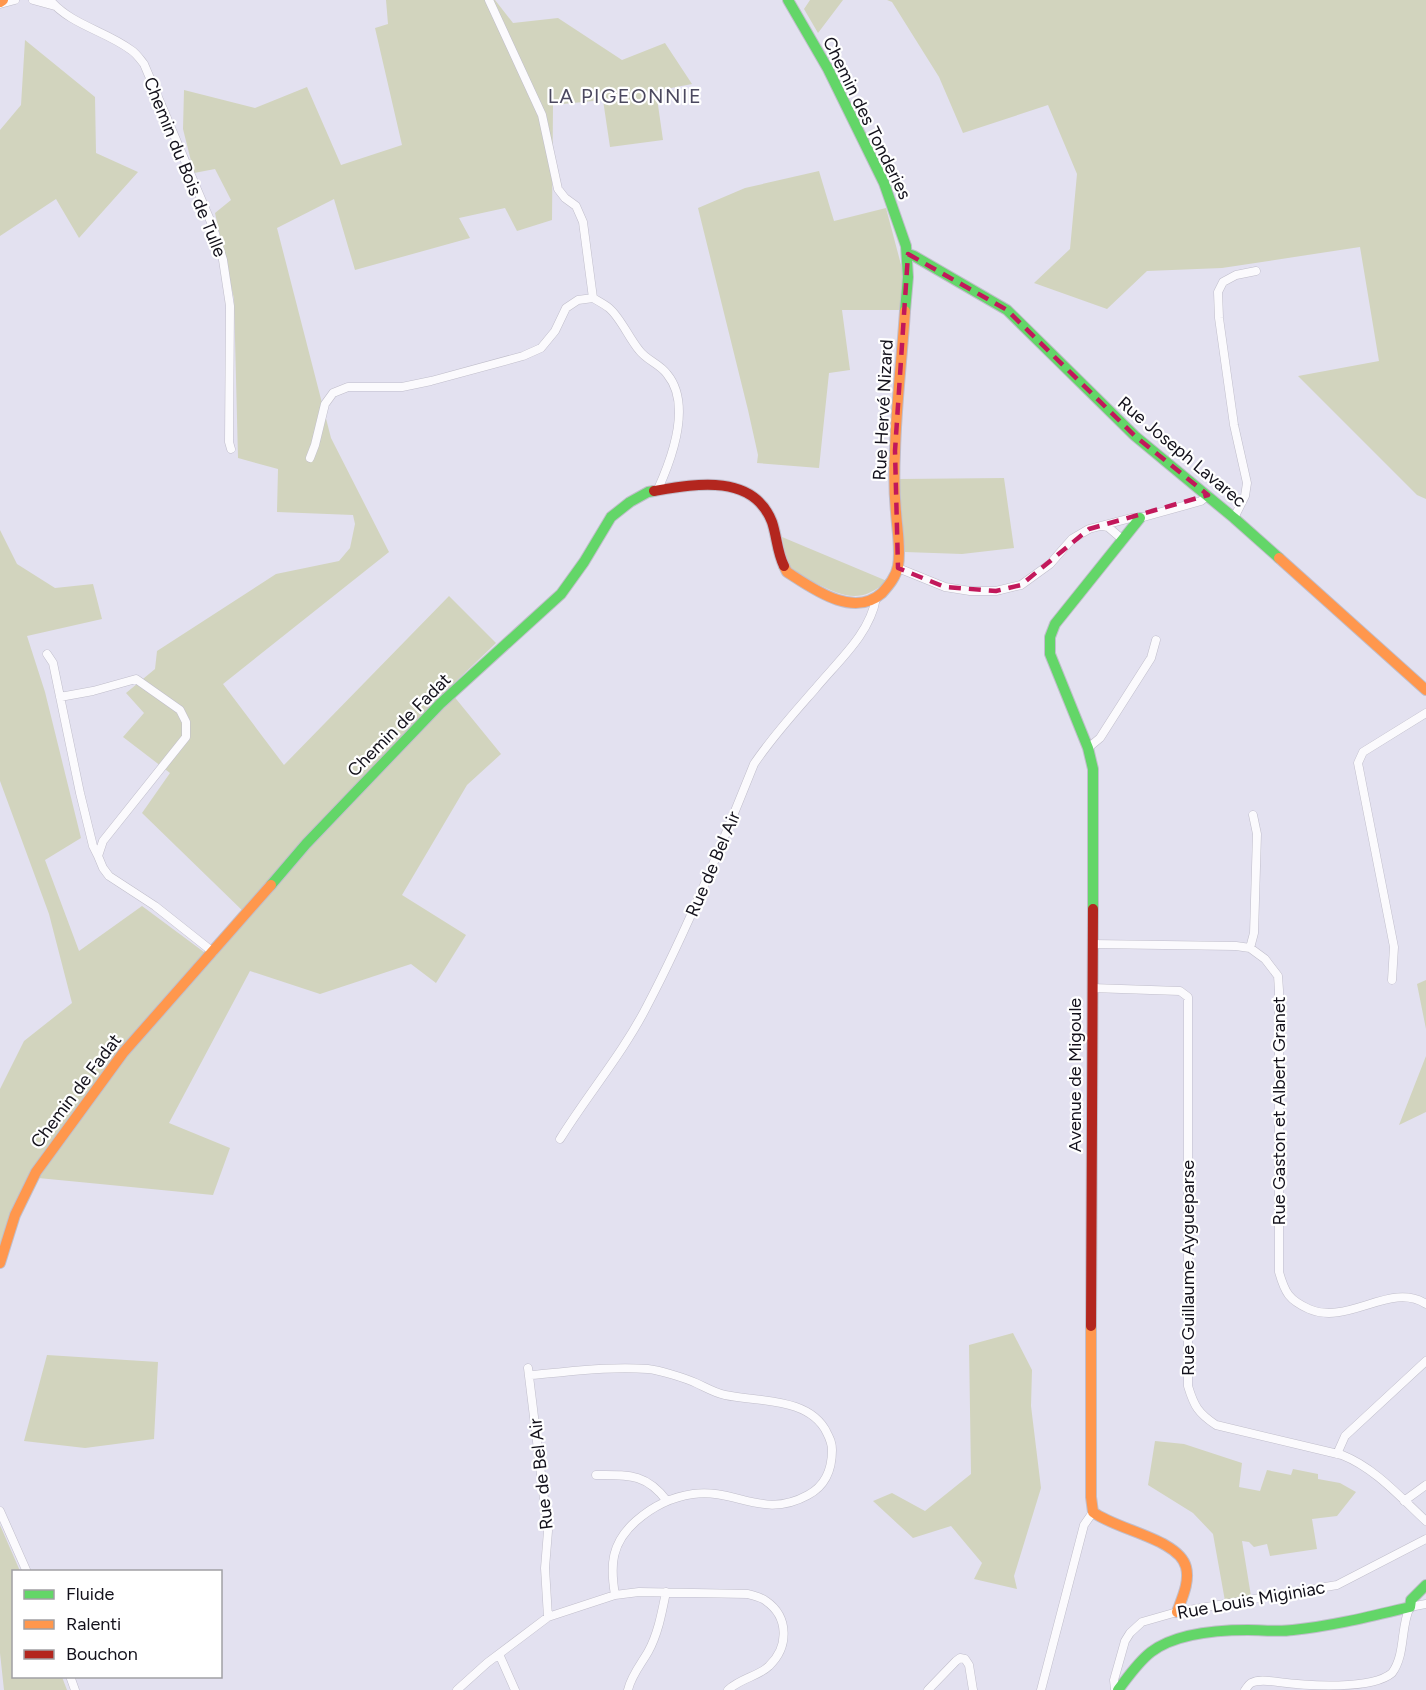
<svg xmlns="http://www.w3.org/2000/svg" width="1426" height="1690" viewBox="0 0 1426 1690" font-family="Figtree,sans-serif">
<rect width="100%" height="100%" fill="#e3e1f0"/>
<path fill="#d2d4be" d="M386,0H495L513,23L558,18L622,60L665,43L692,84L656,91L663,140L610,147L603,100L553,105L552,220L517,231L505,208L459,218L470,238L355,270L334,199L277,228L331,438L389,552L223,684L284,765L449,596L496,643L448,689L501,754L467,785L402,895L466,935L436,983L411,964L320,994L250,971L169,1123L230,1148L213,1195L28,1177L0,1251V1089L24,1041L72,1003L49,914L0,781V530L17,564L55,588L93,584L102,619L27,636L45,692L81,838L45,860L79,951L142,906L212,958L248,916L142,813L170,773L123,737L144,713L126,693L155,669L157,651L276,574L339,561L350,548L355,524L353,515L277,512L278,469L238,458L234,299L215,213L231,200L215,169L194,173L183,129L184,90L255,108L307,87L341,165L402,145L375,28L388,24Z
M810,0H843L818,33L804,9Z
M887,0H1426V499L1417,495L1298,376L1379,361L1360,247L1222,268L1147,271L1107,309L1034,283L1070,249L1077,174L1048,105L963,133L939,77L892,2Z
M25,40L95,97L96,153L138,172L79,238L56,199L0,236V130L21,105Z
M819,171L834,221L886,208L904,276L901,310H842L850,370L829,373L819,468L757,463L758,455L748,410L698,208L745,188Z
M1004,478L1014,548L962,554L905,552L899,479Z
M782,537L887,581C860,605 843,596 815,583C807,579 796,575 791,568C785,560 784,546 782,537Z
M1426,980V1029L1417,984Z
M1426,1056V1112L1399,1125Z
M1013,1333L1032,1370L1031,1406L1041,1488L1014,1576L1017,1589L974,1579L982,1563L951,1526L913,1538L873,1501L892,1493L925,1511L971,1474L969,1345Z
M47,1355L158,1362L154,1439L85,1448L24,1441Z
M1155,1441L1184,1444L1242,1463L1239,1487L1260,1491L1267,1470L1291,1475L1293,1469L1318,1474V1479L1340,1483L1356,1492L1337,1516L1312,1519L1317,1549L1270,1556L1267,1544L1254,1547L1249,1542L1242,1541L1251,1596L1225,1601L1213,1534L1193,1513L1148,1485Z
M0,1525L20,1571L14,1572V1676L62,1677L67,1690H4L0,1653Z"/>
<g fill="none" stroke-linecap="round" stroke-linejoin="round">
<g stroke="#c0becb" stroke-width="9">
<path id="street" d="M33,0L55,6
M50,0C71,25 106,31 131,50C136,53 140,59 144,64L213,227L223,260L230,306L229,442L231,449
M489,0L542,115L558,189L565,198L576,206L583,222L593,298
M0,4L15,0
M310,458L315,445L325,404L333,393L348,387H402L431,381L523,356L541,348L555,331L566,308L578,300L593,298C598,301 604,304 609,308C620,317 629,338 639,350C646,360 660,364 667,374C692,404 672,458 658,489
M1234,518L1245,496L1247,483L1234,425L1219,318L1218,292L1223,282L1236,275L1256,271
M1103,526L1108,527L1122,539
M898,568L945,587L970,591H996L1021,585L1050,564L1072,539L1089,529L1131,518H1140L1201,501L1208,495
M47,654L53,663L80,793L93,846L98,856
M60,697L93,691L136,679L180,710L186,722V737L103,841L98,856L103,868L109,876L155,906L213,952
M1088,748L1100,738L1151,658L1156,640
M1092,944L1236,946L1250,948L1265,959L1278,976L1279,990V1272C1285,1293 1289,1300 1309,1309C1348,1326 1391,1281 1426,1304
M1250,948L1254,933L1257,834L1253,815
M1392,980L1394,947L1358,763L1363,752L1426,713
M1092,988L1180,991L1188,997V1386C1194,1406 1198,1413 1216,1425L1342,1455C1375,1468 1400,1497 1426,1521
M560,1139C588,1094 623,1053 647,1006C688,928 721,846 754,764C772,737 794,713 815,689C838,661 870,634 876,598
M528,1368L548,1531L545,1568L548,1617
M530,1375C569,1372 608,1366 648,1369C659,1370 685,1378 696,1383C705,1387 715,1393 725,1395C758,1402 810,1397 827,1433C830,1439 832,1443 832,1450C832,1470 825,1486 808,1495C763,1520 736,1488 693,1494C671,1497 652,1507 636,1521C611,1543 610,1565 615,1595L639,1592L748,1594C754,1596 761,1597 766,1601C789,1617 789,1647 769,1666C759,1676 741,1678 728,1690
M1337,1454L1345,1436L1426,1361
M596,1475C628,1475 646,1473 667,1501
M1404,1501L1426,1485
M0,1511L27,1572
M499,1654L515,1690
M70,1676L75,1690
M457,1690L487,1663L548,1617L615,1595
M628,1690C631,1676 641,1664 648,1652C658,1634 662,1612 666,1592
M928,1690L956,1661L960,1658L965,1659L969,1665L973,1690
M1041,1690L1084,1525L1093,1512
M1115,1690L1114,1680L1125,1641L1130,1633L1142,1622L1177,1612L1337,1585L1426,1539
M1245,1690C1247,1688 1248,1685 1251,1683C1259,1679 1269,1681 1278,1682C1308,1686 1372,1690 1392,1673C1406,1654 1400,1627 1410,1607L1426,1604"/>
</g>
<g stroke="#c0becb" stroke-width="12">
<path id="fast" d="M788,0L828,69L884,183L906,246L908,277L905,311
M908,254L914,256L1007,310L1135,436L1234,518L1279,558
M271,885L306,844L440,704L561,594L584,562L611,517L630,502L648,492L654,491
M1093,909V769L1088,748L1050,654V637L1055,624L1140,518
M1118,1690C1128,1677 1138,1662 1151,1652C1176,1633 1217,1630 1248,1630C1263,1630 1278,1632 1293,1630C1333,1626 1372,1616 1410,1607L1411,1600L1426,1585"/>
</g>
<g stroke="#c0becb" stroke-width="12">
<path id="slow" d="M0,2L3,0
M1279,558L1426,690
M784,566L787,572C812,588 853,619 882,593C889,585 896,577 898,566C901,549 897,529 896,512C894,492 894,472 895,452C896,405 902,358 905,311
M0,1263L15,1215L36,1172L123,1053L271,885
M1091,1326V1497L1093,1512C1116,1530 1179,1539 1186,1567C1190,1582 1182,1598 1177,1612"/>
</g>
<g stroke="#c0becb" stroke-width="12">
<path id="jam" d="M654,491C695,484 753,473 772,522C777,537 777,552 784,566
M1091,1326L1093,909"/>
</g>
<use href="#street" stroke="#fbfafd" stroke-width="8"/>
<use href="#fast" stroke="#63d668" stroke-width="10"/>
<use href="#slow" stroke="#ff974d" stroke-width="10"/>
<use href="#jam" stroke="#b3261e" stroke-width="10"/>
</g>
<path fill="none" stroke="#c2185b" stroke-width="4.5" stroke-dasharray="12 8" stroke-linejoin="round" d="M908,254L1007,310L1135,436L1208,495L1089,529L1021,585L996,591L945,587L898,568L895,451Z"/>
<g text-anchor="middle" stroke-width="4.5" stroke-linejoin="round" paint-order="stroke">
<g font-size="18" fill="#13111b" stroke="#fff">
<text transform="translate(867 118) rotate(64)" y="6">Chemin des Tonderies</text>
<text transform="translate(185 167) rotate(68)" y="6">Chemin du Bois de Tulle</text>
<text transform="translate(883 410) rotate(-87)" y="6">Rue Hervé Nizard</text>
<text transform="translate(1182 452) rotate(40)" y="6">Rue Joseph Lavarec</text>
<text transform="translate(399 725) rotate(-45)" y="6">Chemin de Fadat</text>
<text transform="translate(713 864) rotate(-67)" y="6">Rue de Bel Air</text>
<text transform="translate(1075 1075) rotate(-90)" y="6">Avenue de Migoule</text>
<text transform="translate(76 1091) rotate(-53)" y="6">Chemin de Fadat</text>
<text transform="translate(1279 1111) rotate(-90)" y="6">Rue Gaston et Albert Granet</text>
<text transform="translate(1188 1268) rotate(-90)" y="6">Rue Guillaume Aygueparse</text>
<text transform="translate(541 1474) rotate(-96)" y="6">Rue de Bel Air</text>
<text transform="translate(1251 1600) rotate(-10)" y="6">Rue Louis Miginiac</text>
</g>
<g font-size="20" letter-spacing="1.5" fill="#4b485f" stroke="#fff">
<text x="625" y="103">LA PIGEONNIE</text>
</g>
</g>
<rect x="12" y="1570" width="210" height="108" fill="#ffffff" stroke="#a1a0a4" stroke-width="1.5"/>
<rect x="24" y="1590" width="30" height="9" fill="#63d668" stroke="#a1a0a4" stroke-width="1.5"/>
<text x="66" y="1600" font-size="18" fill="#13111b">Fluide</text>
<rect x="24" y="1620" width="30" height="9" fill="#ff974d" stroke="#a1a0a4" stroke-width="1.5"/>
<text x="66" y="1630" font-size="18" fill="#13111b">Ralenti</text>
<rect x="24" y="1650" width="30" height="9" fill="#b3261e" stroke="#a1a0a4" stroke-width="1.5"/>
<text x="66" y="1660" font-size="18" fill="#13111b">Bouchon</text>
</svg>
